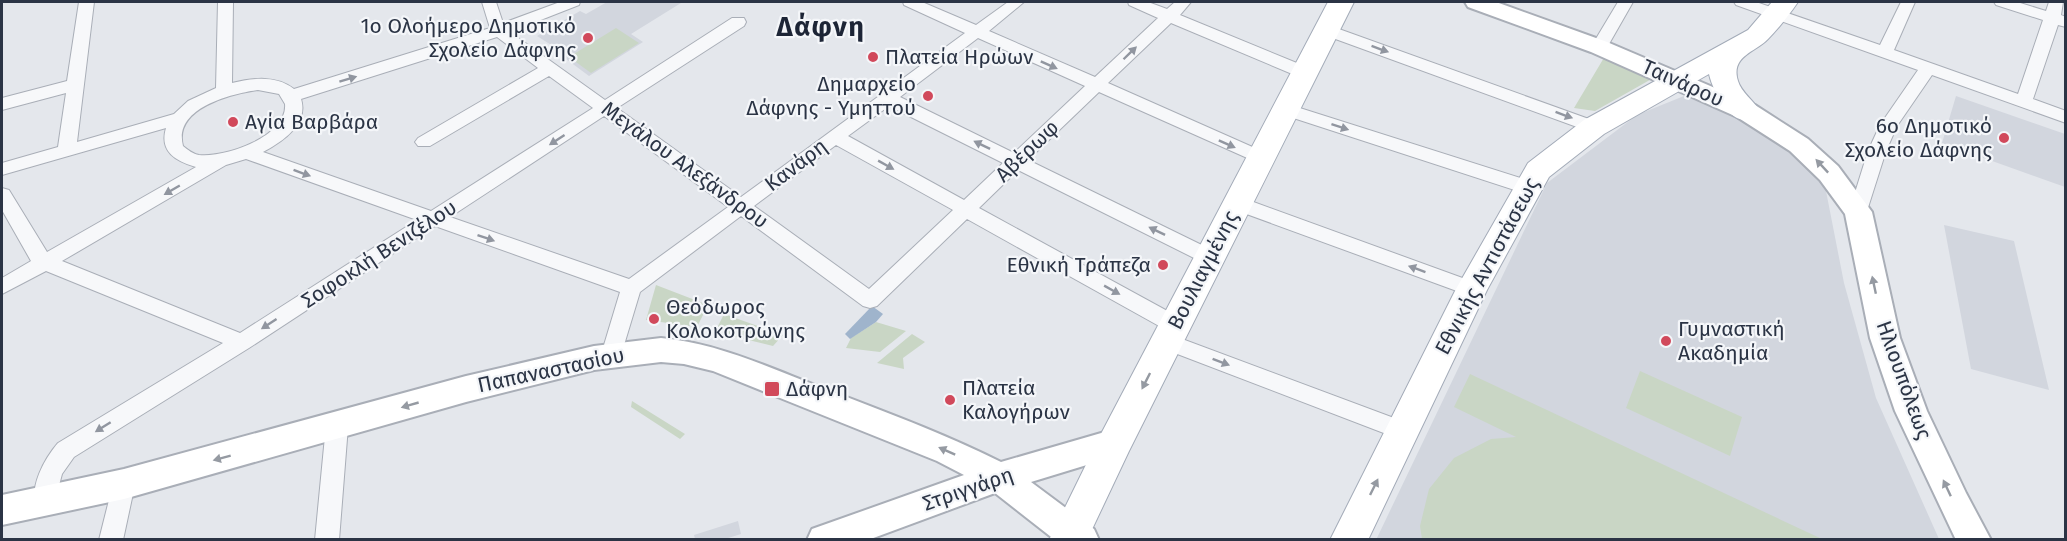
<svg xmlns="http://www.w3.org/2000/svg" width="2067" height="541" viewBox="0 0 2067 541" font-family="'Fira Sans',sans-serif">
<rect width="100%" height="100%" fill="#e4e7ec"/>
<path fill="#d2d6de" d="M607,2L681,3L631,34L643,42L589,76L554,50L556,48L537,36L580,11L586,14Z
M1684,96L1712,106L1753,127L1806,161L1826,191L1844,283L1876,398L1939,539L1376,540L1547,183L1637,115Z
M1956,96L2065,134V187L1942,143Z
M1944,225L2014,241L2049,390L1971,369Z
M738,521L741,534L725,539H695L694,535Z"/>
<path fill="#c9d6c5" d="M616,28L639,43L591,73L569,57Z
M1605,56L1655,77L1595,111L1574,108Z
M656,285L708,305L697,327L646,320Z
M724,314L783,335L773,346L715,332Z
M876,322L906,331L880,352L846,348L851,338Z
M912,334L925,342L903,358L904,369L877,363Z
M1640,371L1742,417L1730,456L1626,408Z
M1470,374L1822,539H1422L1420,526L1429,489L1454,458L1491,439L1516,437L1454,407Z
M632,401L685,434L680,439L631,407Z"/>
<path fill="#9fb4cc" d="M872,306L883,314L876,322L850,339L845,334Z"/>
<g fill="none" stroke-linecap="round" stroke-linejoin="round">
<g stroke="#a9aeb7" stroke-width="2">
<path id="street" d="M79,2H94L77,142L174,114L188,101L216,88L218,2H233L232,83C253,78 276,75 294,89L490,28L482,2H496L503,23L560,2H580L579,5L510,32L605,100L732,18H744L746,22L744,26L617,108L741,197L965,33L904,5L903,2H922L976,25L1008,2H1024L989,31L1095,77L1158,18L1129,5L1128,2H1148L1167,9L1175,2H1191L1180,15L1309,68L1311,72L1309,76H1297L1171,23L1108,83L1266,153L1269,157L1266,161L1260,163L1254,161L1099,92L1028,160L1216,252L1219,257L1216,262L1209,264L1202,262L1018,170L979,208L1182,319L1185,325L1182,331L1175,333L1168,331L967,219L877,306L870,308L863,306L741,216L640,292L621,355L618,361L611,363L604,361L601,355L620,292L435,226L249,348L74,457L62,474L53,508L45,511L37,508C28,488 45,458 58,443L223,343L46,271L2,294V278L31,261L2,210V188L9,190L47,252L196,167C176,161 159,152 166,128L2,175V163L58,147L66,93L2,110V98L67,81ZM497,37L538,68L418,138L415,142L418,146H430L549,76L593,108L431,211L263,152C282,142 309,124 301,99ZM978,38L1085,86L1014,153L900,97ZM258,90L279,94L285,104C288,136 225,158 199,155C193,154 188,150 183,146C173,108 231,94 258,90ZM889,106L1003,163L964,200L848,136ZM604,116L728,207L629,279L450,217ZM836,145L953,210L869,289L754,206ZM246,159L417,220L240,333L62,261L226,165Z
M1618,2H1633L1605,51H1593L1591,47Z
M1734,2H1756L1880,45L1901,2H1915L1894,50L2018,94L2043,20L1996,5L1994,2H2017L2046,11L2049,2H2063L2061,15L2066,17V27L2058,25L2033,99L2066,111V123L1932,75L1897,126L1886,151L1865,217L1858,219L1851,217L1849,212L1868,151L1880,125L1918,70L1736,5Z
M1325,24L1600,123L1603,127L1600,131H1588L1319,33L1317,29L1319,25Z
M1284,103L1533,182L1536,187L1533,192L1527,194L1278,113L1275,109L1278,105Z
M1237,196L1479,284L1482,289L1479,294L1472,297L1465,294L1230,208L1228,203L1230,198Z
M1166,333L1410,424L1413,431L1410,438L1402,440L1159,347L1156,341L1159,335Z
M337,417L345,419L348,426L339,540H315L326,426L329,419Z
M124,474L132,477L135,484L123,540H99L113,484L116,477Z"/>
</g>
<g stroke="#a9aeb7" stroke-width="4">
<path id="secondary" d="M1465,2H1496L1607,42L1755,105L1808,139L1838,166L1872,212L1900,338L1927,411L1966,493L1991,540H1956L1895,411L1870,338L1845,214L1820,180L1790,151L1737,117L1591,52L1468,7Z
M661,338C718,343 770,368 823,388C883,411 943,433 1001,462L1115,429L1126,433L1131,443L1126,453L1031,482L1094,529L1099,540H1055L995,493L868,540H807L812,529L964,475L937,461L713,371L684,364L661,362L594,370L466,402L124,499L2,525V495L124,469L466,376L594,346Z"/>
</g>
<g stroke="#a3abb8" stroke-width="2">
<path id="primary" d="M1328,2H1354L1129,451L1087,540H1049L1102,432Z
M1772,2H1798C1789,15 1779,28 1768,39C1756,52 1730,56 1738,81C1741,92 1754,101 1760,111L1756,118C1749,119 1744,121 1737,118C1724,111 1712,88 1709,74L1604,134L1549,177L1487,290L1368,540H1330L1456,289L1528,163L1584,120L1748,30Z"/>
</g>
<use href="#street" fill="#f7f8fa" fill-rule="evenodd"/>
<use href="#secondary" fill="#fff" fill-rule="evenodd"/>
<use href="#primary" fill="#fff" fill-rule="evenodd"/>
</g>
<defs><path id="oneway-solid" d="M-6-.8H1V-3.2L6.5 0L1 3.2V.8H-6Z" transform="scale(1.5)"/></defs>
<g fill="#9196a0">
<use href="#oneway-solid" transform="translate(1380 49) rotate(20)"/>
<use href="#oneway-solid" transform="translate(1130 53) rotate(-44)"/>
<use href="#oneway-solid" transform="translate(1049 65) rotate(24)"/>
<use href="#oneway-solid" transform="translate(348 79) rotate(-17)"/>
<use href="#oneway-solid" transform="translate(1564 115) rotate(20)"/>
<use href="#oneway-solid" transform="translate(1340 127) rotate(18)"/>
<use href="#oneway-solid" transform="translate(557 140) rotate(147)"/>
<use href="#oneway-solid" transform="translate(1227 144) rotate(24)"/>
<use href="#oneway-solid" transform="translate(982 145) rotate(-154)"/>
<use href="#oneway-solid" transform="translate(886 165) rotate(29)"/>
<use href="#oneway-solid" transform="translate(302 173) rotate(20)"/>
<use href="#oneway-solid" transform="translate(172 190) rotate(150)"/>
<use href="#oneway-solid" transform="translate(1157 231) rotate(-154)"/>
<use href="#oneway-solid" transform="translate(486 238) rotate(19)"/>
<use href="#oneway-solid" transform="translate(1417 269) rotate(-160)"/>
<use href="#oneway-solid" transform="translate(1112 290) rotate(29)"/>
<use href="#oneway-solid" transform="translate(269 324) rotate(147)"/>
<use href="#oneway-solid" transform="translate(1221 362) rotate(21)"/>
<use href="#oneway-solid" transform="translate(103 427) rotate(148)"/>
</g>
<g fill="#959aa2">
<use href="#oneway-solid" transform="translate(1822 166) rotate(-133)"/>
<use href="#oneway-solid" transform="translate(1874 285) rotate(-102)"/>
<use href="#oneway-solid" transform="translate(1146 381) rotate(117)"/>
<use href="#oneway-solid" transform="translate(410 405) rotate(164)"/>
<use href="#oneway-solid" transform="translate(947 451) rotate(-156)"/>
<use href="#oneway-solid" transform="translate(222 458) rotate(165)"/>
<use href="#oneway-solid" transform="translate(1374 487) rotate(-64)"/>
<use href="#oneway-solid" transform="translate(1947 488) rotate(-115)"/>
</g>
<g fill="#d1495b" stroke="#f4f6f9" stroke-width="2">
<circle cx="588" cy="38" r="6"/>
<circle cx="873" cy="57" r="6"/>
<circle cx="928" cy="96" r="6"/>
<circle cx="233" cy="122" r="6"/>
<circle cx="2004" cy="138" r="6"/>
<circle cx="1163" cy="265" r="6"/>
<circle cx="654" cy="319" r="6"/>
<circle cx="1666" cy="341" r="6"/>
<rect x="764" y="381" width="16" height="16" rx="3"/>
<circle cx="950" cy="400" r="6"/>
</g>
<g text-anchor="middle" stroke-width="4.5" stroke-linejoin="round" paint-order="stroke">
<g font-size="21" fill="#2b3445" stroke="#f4f6f9" text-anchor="start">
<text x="576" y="33" text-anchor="end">1ο Ολοήμερο Δημοτικό<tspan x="576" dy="24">Σχολείο Δάφνης</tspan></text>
<text x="885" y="64">Πλατεία Ηρώων</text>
<text x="916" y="91" text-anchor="end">Δημαρχείο<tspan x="916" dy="24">Δάφνης - Υμηττού</tspan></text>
<text x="245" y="129">Αγία Βαρβάρα</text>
<text x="1992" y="133" text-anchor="end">6ο Δημοτικό<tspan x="1992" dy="24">Σχολείο Δάφνης</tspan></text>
<text x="1151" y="272" text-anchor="end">Εθνική Τράπεζα</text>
<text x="666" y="314">Θεόδωρος<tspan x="666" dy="24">Κολοκοτρώνης</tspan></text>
<text x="1678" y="336">Γυμναστική<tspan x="1678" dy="24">Ακαδημία</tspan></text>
<text x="962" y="395">Πλατεία<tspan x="962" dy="24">Καλογήρων</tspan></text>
<text x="786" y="396">Δάφνη</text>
</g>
<g font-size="21" fill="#2b3445" stroke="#f4f6f9">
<text transform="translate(1683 83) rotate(24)" y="7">Ταινάρου</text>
<text transform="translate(1027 151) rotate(-44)" y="7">Αβέρωφ</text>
<text transform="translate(685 165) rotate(36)" y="7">Μεγάλου Αλεξάνδρου</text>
<text transform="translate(796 165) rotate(-37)" y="7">Κανάρη</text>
<text transform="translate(379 254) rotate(-33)" y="7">Σοφοκλή Βενιζέλου</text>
<text transform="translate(1487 266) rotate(-62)" y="7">Εθνικής Αντιστάσεως</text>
<text transform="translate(1203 270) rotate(-63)" y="7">Βουλιαγμένης</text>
<text transform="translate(551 370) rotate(-12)" y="7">Παπαναστασίου</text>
<text transform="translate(1904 380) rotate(70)" y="7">Ηλιουπόλεως</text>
<text transform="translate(968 489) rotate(-19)" y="7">Στριγγάρη</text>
</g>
<g font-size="27" font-weight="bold" letter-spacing="1.5" fill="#1d2536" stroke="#f4f6f9">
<text x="821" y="36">Δάφνη</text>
</g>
</g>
<rect width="2067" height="541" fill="none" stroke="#2b3445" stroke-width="6"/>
</svg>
